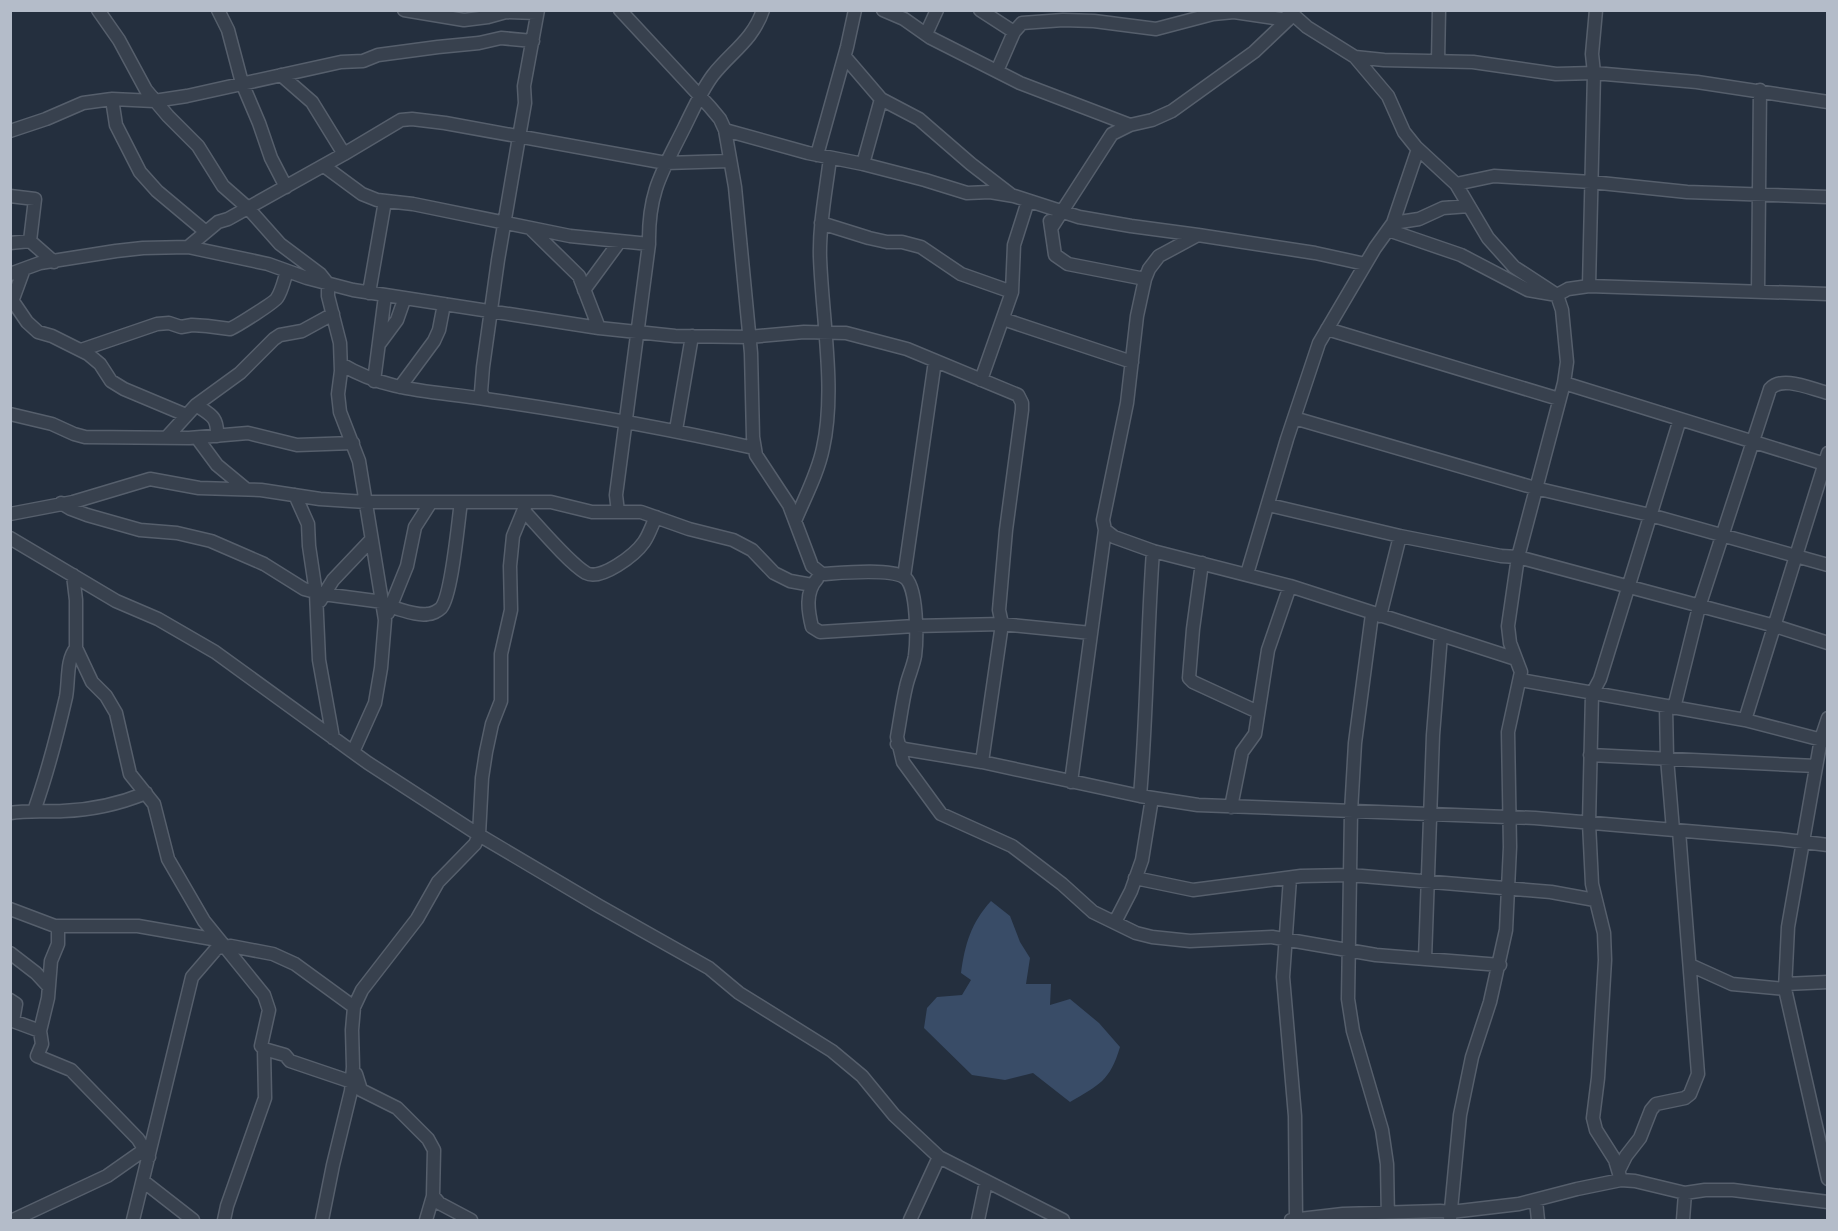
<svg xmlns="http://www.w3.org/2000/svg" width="1838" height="1231" viewBox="0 0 1838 1231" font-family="Signika,sans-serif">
<rect width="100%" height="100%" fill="#242f3e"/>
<path fill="#394c67" d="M991,901L1010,916L1020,942L1030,958L1026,984H1051L1050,1005L1070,999L1099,1023L1120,1047C1110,1081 1099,1085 1070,1102L1033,1073L1005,1080L972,1075L924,1028L927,1008L937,997L962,995L971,980L961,973C965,944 971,923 991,901Z"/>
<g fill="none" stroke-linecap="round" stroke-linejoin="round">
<g stroke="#565f6c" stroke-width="15">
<path id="minor" d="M98,10L119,40L146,90L168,116L198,146L223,186L248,208L280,244L320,274L328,284V296L340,343L341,371L338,394L340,412L359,461L385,620L381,668L375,703L353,752
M218,10L228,30L242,83L259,123L271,158L286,187
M404,10L464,20L488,17L506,12L537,13
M620,10L710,107L720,119L725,130L735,187L751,353L753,437L756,455L789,505L812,566L822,574C840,573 889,568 904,577C918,585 917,641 915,656C913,667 908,677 906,687C902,704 900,721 897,737L903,762L941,814L1012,846L1062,884L1093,912L1136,933L1152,937L1190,941L1272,937L1376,955L1500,965
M883,10L904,19L931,38L1020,83L1130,125
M980,10L1014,32
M1288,10L1307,27L1355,57L1388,96L1404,132L1416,147L1456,184L1488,238L1514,267L1557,295L1562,310L1567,362L1564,383L1518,557L1508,626L1510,643L1521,672L1508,732L1510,847L1506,930L1490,1002L1472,1057L1460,1115L1450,1220
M926,34L937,10
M845,57L881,99L919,119L971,164L1010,194
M1355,57L1384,60L1473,62L1556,74L1594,73L1697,82L1828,102
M1438,61L1439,10
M997,71L1014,32L1022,23L1063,20L1094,21L1156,29L1213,14L1234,12L1288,20
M281,75L312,102L344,154
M112,99L116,125L140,172L157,191L206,232
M725,130L808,153L863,164L925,180L967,193L990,192L1014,196L1079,217L1131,226L1198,235
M10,131L46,119L83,103L112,99L154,101L187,96L341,62L363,61L378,55L438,47L479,43L501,38L533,41
M817,155L847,47L855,10
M863,164L881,99
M324,166L362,194L377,200L413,204L570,236L649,244
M1456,184L1494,176L1591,182L1687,192L1828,197
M10,196L35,199L30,241
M1050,221L1055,255L1068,264L1145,279
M821,223L869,238L887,242H902L921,247L961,274L1012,292
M1393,223L1419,219L1443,208L1469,206
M1052,227L1112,134L1130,125L1152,120L1172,111L1254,52L1293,15
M531,229L579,276L599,328
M1388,230L1461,255L1528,290L1557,295L1568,289L1589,286L1828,294
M10,243L30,241L54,262
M188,247L218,222L228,219L344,154L401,120L412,119L445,123L666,163L730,161
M10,274L40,263L116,251L143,248L188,247L268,264L307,278L353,290L599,328L675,336L749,337L804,332L846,333L907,349L1018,395L1022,403V410L1006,530L999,610L1002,624L982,762
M1589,286L1594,73L1592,54L1596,10
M584,290L620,241
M1758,292L1760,90
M369,293L385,201
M10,297L27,322L38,332L52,336L88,354L100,364L111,381L124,389L186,415
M13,299L24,269
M1003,319L1132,362
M1327,329L1559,399
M380,343L397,320L404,300
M81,350L157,324L169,323L181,327L192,325L207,326L230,329C237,326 275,302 277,298C282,291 284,280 287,271
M341,364C387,392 433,391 485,399C575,412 665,428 754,448
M981,380L1012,292L1014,245L1028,201
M374,381L385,296
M1564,383L1828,465
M400,387L434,341L439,330L444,304
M484,398L481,392L483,367L498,260L519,137L525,103L524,86L538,10
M196,405C211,415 218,417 217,436
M10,414L52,424L74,434L85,437L189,438L248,433L297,445L353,443
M1294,418L1535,488L1650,515L1828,565
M676,430L692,336
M166,438L196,405L240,373L274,339L280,335L302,331L333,314
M197,438L217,465L246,489
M295,495L308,524L309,546L316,593L319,660L333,738
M61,503L71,509L87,515L140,530L177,533L211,541L264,564L304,589L323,594L383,602
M1269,505L1400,536L1501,556L1518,557L1775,626L1828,643
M524,511C539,527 569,563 586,573C601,581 635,555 644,542C649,535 652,525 656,517
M618,512L616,495L649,244C648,192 662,172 684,128C693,110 701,91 713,75C731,52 753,40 763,10
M10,514L73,502L150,479L199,488L261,490L320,499L366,502H551L592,512H641L689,529L733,540L752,550L774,573L790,581L812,585
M795,521C805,497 818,473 823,448C836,390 822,317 820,257C819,224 826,191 830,158
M1105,530L1114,537L1153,551L1290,586L1516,659
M10,538L116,601L158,619L215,652L368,763L479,835L599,906L709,968L739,993L832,1051L862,1076L894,1115L939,1157L1063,1220
M1202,563L1193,629L1189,678L1193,682L1258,712
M1247,574L1287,439L1319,343L1375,248L1393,223L1418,149
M73,575L76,600V648L92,682L106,696L116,713L130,774L154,804L168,859L204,921L264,995L269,1010L261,1046L264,1049L265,1098L227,1206L224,1220
M904,577L935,361
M817,579C805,592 808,611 812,627L820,632L915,626L1002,624L1091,633
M320,601L333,580L371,540
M391,607C403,610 417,616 428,614C432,614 438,611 441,608C452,595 458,522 461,502
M388,613L407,566L415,527L431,502
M1372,614L1355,743L1351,812L1348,999L1353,1031L1382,1130L1387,1164L1388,1220
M1380,616L1400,536
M1520,680L1745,720L1826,741
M1666,707L1667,758L1673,830
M1674,708L1699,607L1770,389C1782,375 1811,389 1828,393
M1828,718L1821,739L1788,927L1785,989L1828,1179
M1745,720L1828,453
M897,744L904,749L982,762L1140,796L1198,805L1535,818L1779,839L1828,845
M1590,755L1816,766
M1071,782L1105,530L1103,520L1127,403L1137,316L1145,279L1149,269L1159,256L1198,235L1315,253L1365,264
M1140,796C1147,715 1147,633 1153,551
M1231,807L1242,752L1255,734L1268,650L1290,586
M34,811C47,774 57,736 66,697C69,681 66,660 76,648
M10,813C28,810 45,812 63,811C92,810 119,804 146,793
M1135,878L1193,890L1301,876L1350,875L1551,892L1595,900
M1290,878L1283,977L1295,1116L1296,1220
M10,909L55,926H138L218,940
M1115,922L1131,891L1142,860L1152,798
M55,926L58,930V944L51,961L48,998L40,1031L42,1044L37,1056L71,1070L138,1139L149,1157
M10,953L36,973L48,986
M1425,959L1433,735L1441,635
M1690,965L1732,984L1785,989
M1785,984L1828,982
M10,1000L16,1004L13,1021L40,1031
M264,1049L285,1055L290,1061L352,1082
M356,1074L361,1090L397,1108L428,1139L434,1150L433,1196L439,1203L471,1220
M1619,1170L1626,1156L1640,1138L1651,1110L1656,1104L1685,1098L1690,1094L1698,1074L1679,831
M1621,1180L1615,1160L1596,1130L1593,1118L1598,1078L1605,960L1604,933L1592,884L1589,823L1592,694L1600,679L1680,419
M143,1181L193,1220
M1536,1201L1538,1220
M13,1220L107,1176L144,1150
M133,1220L192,977L217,948L231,946L273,954L295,964L354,1007
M322,1220L333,1165L351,1091L353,1067L352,1030L354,1007L362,990L417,919L438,882L475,844L479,835L482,778L486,752L492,724L501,701V654L511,610L510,566L513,536L527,502
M426,1220L433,1196
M910,1220L939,1157
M978,1220L986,1182
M1291,1220L1343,1214L1440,1211L1451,1212L1519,1204L1577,1189L1621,1180L1635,1181L1685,1193L1705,1190H1733L1828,1202
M1683,1220L1685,1193"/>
</g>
<use href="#minor" stroke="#38414e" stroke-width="12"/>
</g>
<rect width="1838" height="1231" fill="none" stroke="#b4bcc9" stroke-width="24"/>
</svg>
